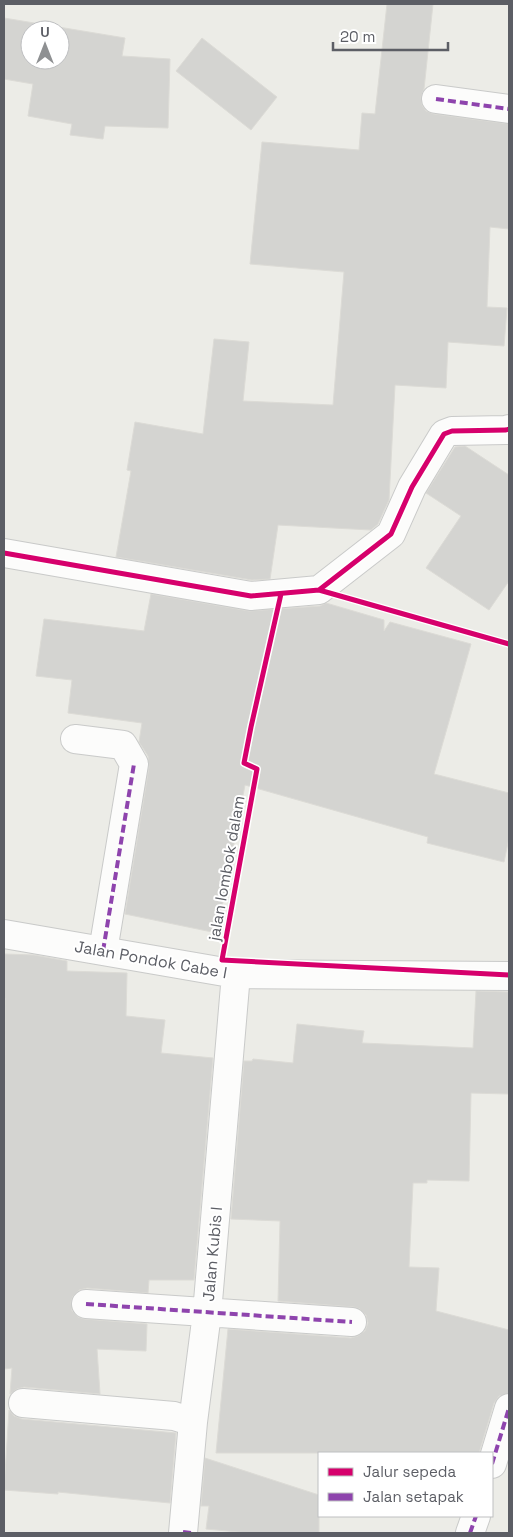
<svg xmlns="http://www.w3.org/2000/svg" width="513" height="1537" viewBox="0 0 513 1537" font-family="'Space Grotesk',sans-serif">
<rect width="100%" height="100%" fill="#ecece7"/>
<path fill="#d4d4d1" stroke="#dcdbd6" fill-rule="evenodd" d="M387,4H433L424,89L421,97L422,105L426,111L434,114L509,124V229L490,227L487,307L507,308L504,346L448,342L446,388L395,385L389,500L378,524L371,530L278,525L270,579L252,580L116,557L131,471L127,470L135,422L203,434L214,339L249,342L243,401L333,405L344,272L250,264L262,142L359,150L362,113L375,114Z
M4,18L125,38L122,56L170,59L168,128L105,126L103,139L70,135L72,124L28,116L33,84L4,79ZM30,30H60V60H30Z
M202,38L277,97L251,130L176,71Z
M465,446L509,475V581L489,610L426,568L461,516L426,493L455,447Z
M151,594L249,611L320,606L326,603L384,620V631L390,622L471,644L434,774L509,793V838L504,862L427,843L428,837L245,785L217,933L125,914L149,767L148,756L139,742L142,723L68,713L72,680L36,676L44,619L144,631Z
M4,954L34,955L67,961V971L127,973L126,1016L165,1020L161,1053L213,1058L194,1280H149L148,1293L87,1288L79,1290L73,1296L71,1302L72,1311L78,1317L84,1319L147,1324L146,1351L97,1349L100,1394L24,1387L17,1389L10,1394L12,1368L4,1369L5,998H4Z
M476,991L509,992V1094L471,1093L469,1181L427,1180V1183H413L409,1267L439,1268L436,1311L509,1330V1393L499,1396L494,1403L479,1453H216L228,1329L351,1338L358,1336L365,1331L368,1323L366,1315L360,1309L354,1307L278,1301L280,1221L231,1219L244,1061H252L253,1059L293,1063L297,1024L364,1031L362,1043L473,1048Z
M9,1410L14,1416L22,1419L176,1433L170,1503L58,1492V1494L4,1490Z
M205,1458L319,1495V1533H249L206,1529L209,1506H201Z"/>
<g fill="none" stroke-linecap="round" stroke-linejoin="round">
<g stroke="#c9cac9" stroke-width="30">
<path id="minor" d="M436,99L509,109
M4,553L251,596L319,590L391,534L412,487L444,434L452,431L506,430L509,429
M75,739L123,745L134,764L103,951
M4,934L236,974L509,976
M86,1304L352,1322
M23,1403L174,1416L193,1422
M492,1464L509,1408
M183,1533L193,1422L207,1313L236,974
M470,1533L476,1516"/>
</g>
<use href="#minor" stroke="#fcfcfb" stroke-width="28"/>
<path stroke="#8e44ad" stroke-width="4" stroke-dasharray="8 4" stroke-linecap="butt" d="M436,99L509,109
M103,951L134,764
M86,1304L352,1322
M492,1464L509,1408
M183,1532L191,1533
M470,1533L476,1516"/>
<g stroke="#fff" stroke-width="8">
<path id="cycleway" d="M4,553L251,596L319,590L391,534L412,487L444,434L452,431L506,430L509,429
M319,590L509,644
M281,594L251,727L244,763L257,769L222,960L509,975"/>
</g>
<use href="#cycleway" stroke="#d6006c" stroke-width="5"/>
</g>
<g text-anchor="middle" stroke-width="4" stroke-linejoin="round" paint-order="stroke">
<g font-size="16" fill="#5c5e65" stroke="#fff">
<text transform="translate(226 868) rotate(-80)" y="6">jalan lombok dalam</text>
<text transform="translate(151 959) rotate(10)" y="6">Jalan Pondok Cabe I</text>
<text transform="translate(212 1254) rotate(-85)" y="6">Jalan Kubis I</text>
</g>
</g>
<rect width="513" height="1537" fill="none" stroke="#5c5e65" stroke-width="10"/>
<rect x="318" y="1452" width="175" height="65" fill="#ffffff" stroke="#bebfc1"/>
<rect x="328" y="1468" width="25" height="8" fill="#d6006c" stroke="#bebfc1"/>
<text x="363" y="1477" font-size="15" fill="#5c5e65">Jalur sepeda</text>
<rect x="328" y="1493" width="25" height="8" fill="#8e44ad" stroke="#bebfc1"/>
<text x="363" y="1502" font-size="15" fill="#5c5e65">Jalan setapak</text>
<g transform="translate(45 45)"><circle r="24" fill="#ffffff" stroke="#bebfc1"/>
<path d="M0-4L9 19L0 12L-9 19Z" fill="#8e9092"/>
<text y="-8" font-size="14" font-weight="bold" text-anchor="middle" fill="#5c5e65">U</text>
</g>
<path d="M333 42v8h115v-8" fill="none" stroke="#5c5e65" stroke-width="2.5"/>
<text x="340" y="42" font-size="15" fill="#5c5e65" stroke="#ffffff" stroke-width="4" paint-order="stroke">20 m</text>
</svg>
